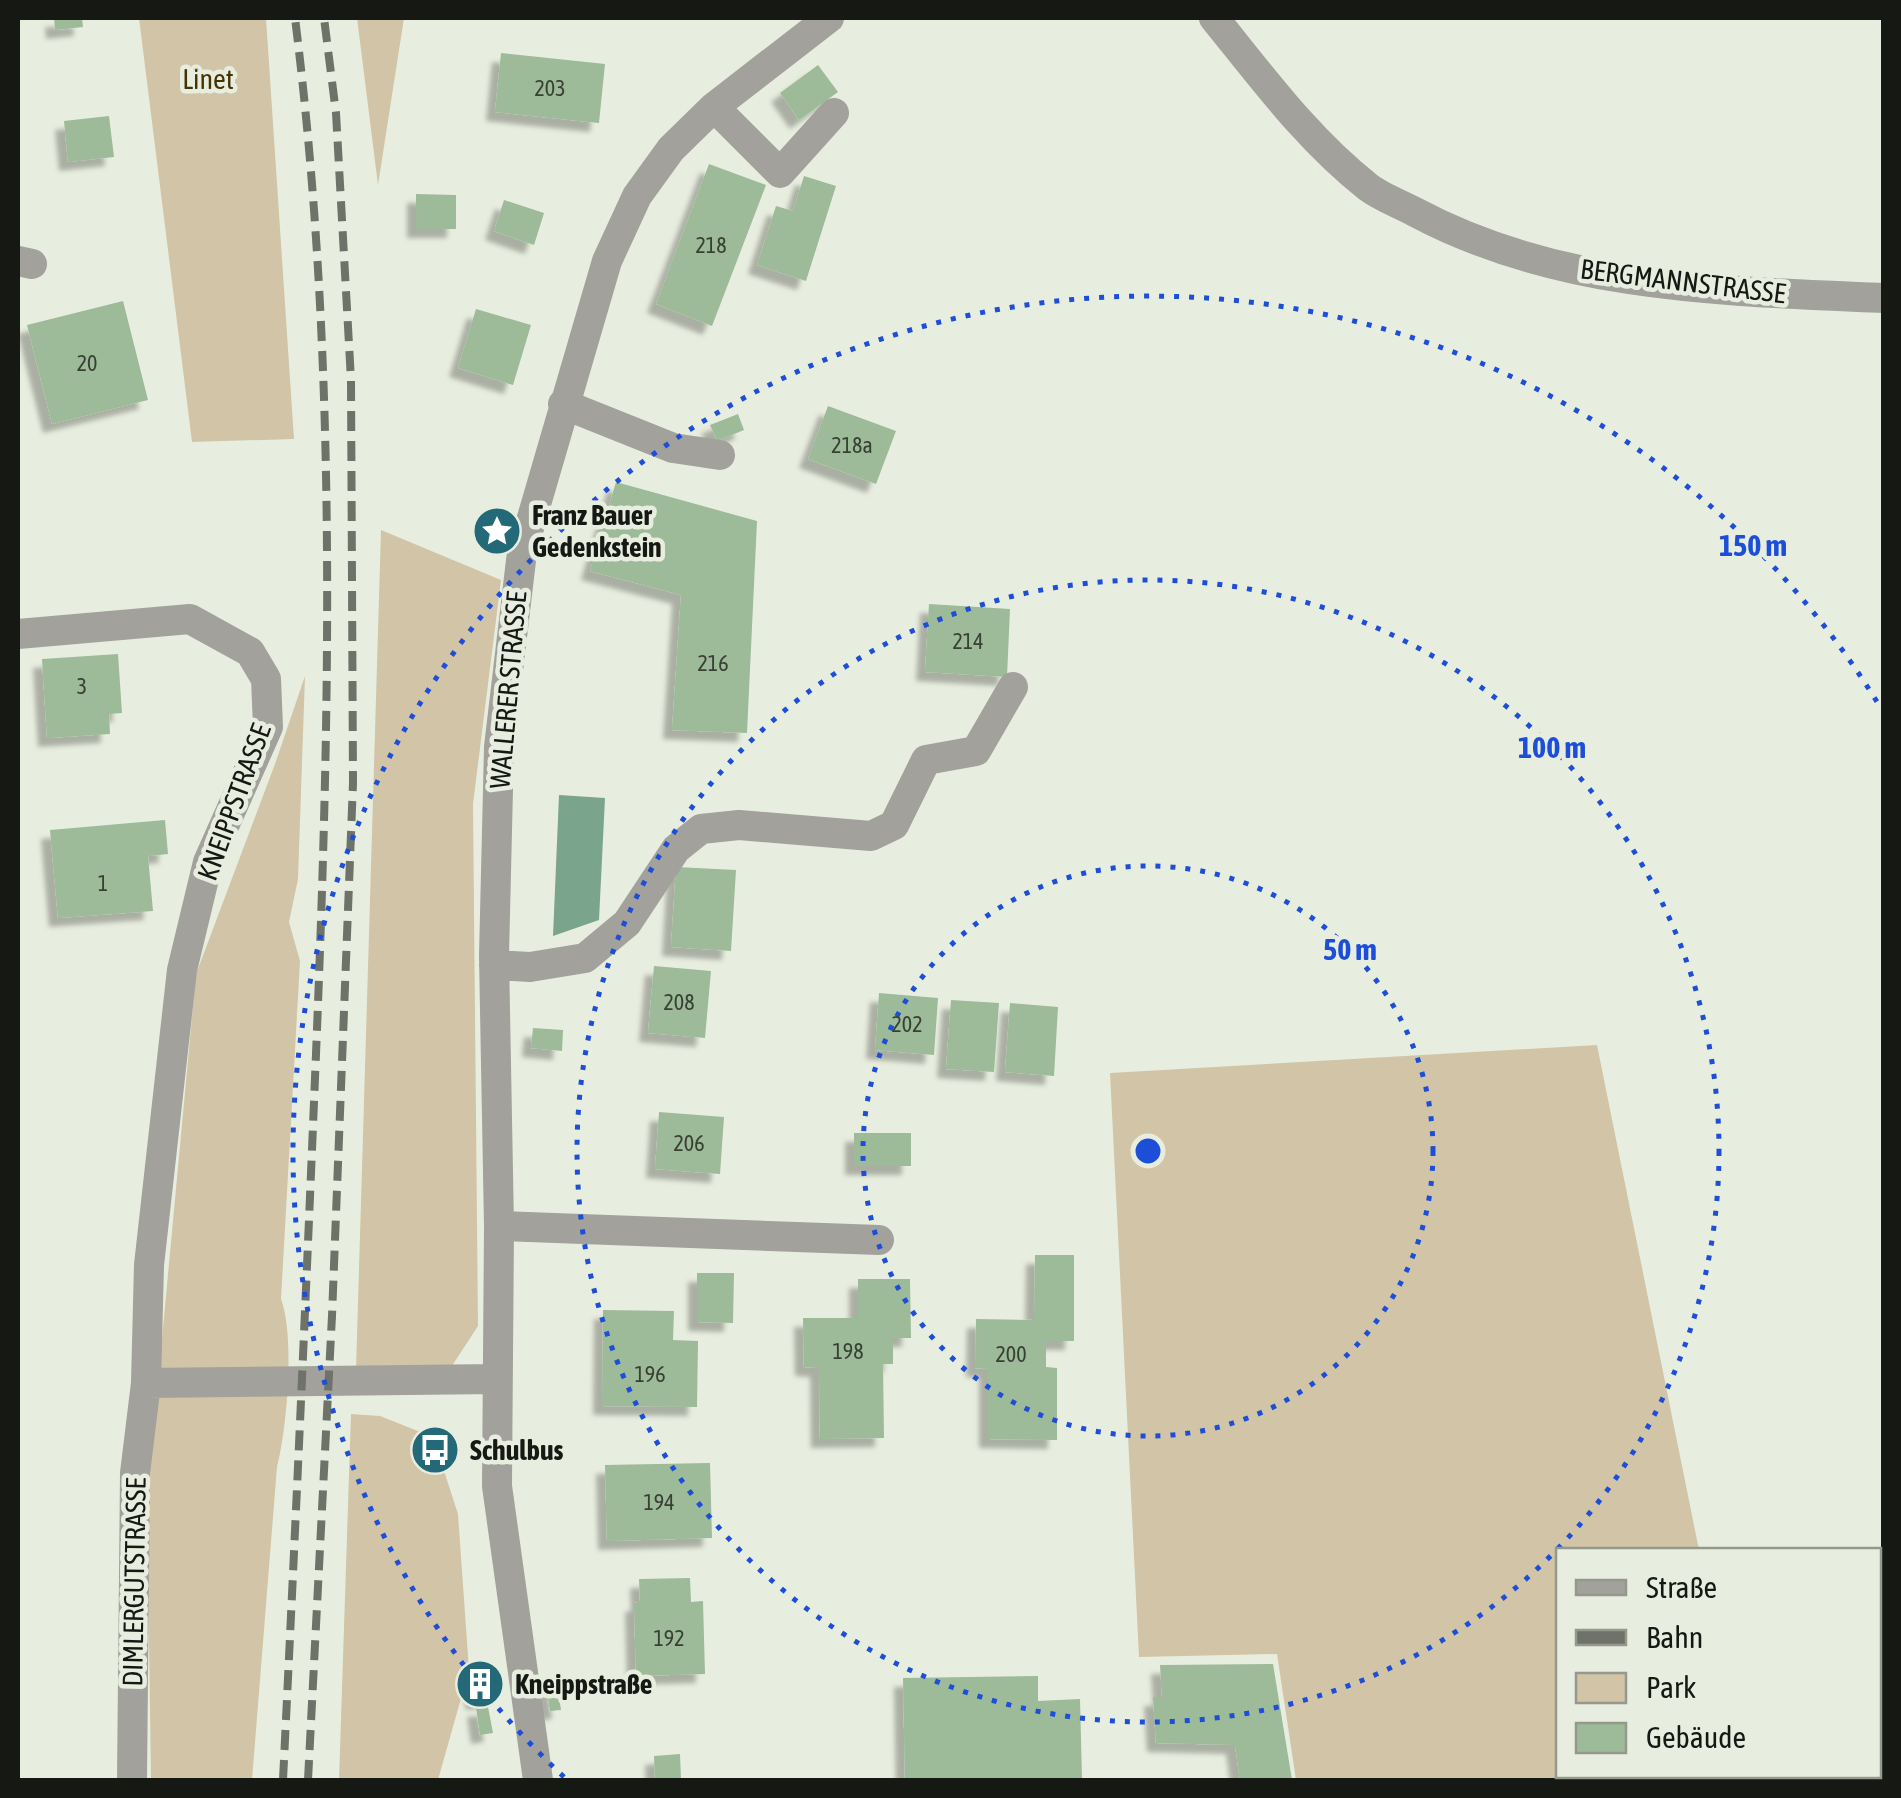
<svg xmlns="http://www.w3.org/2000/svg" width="1901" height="1798" viewBox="0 0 1901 1798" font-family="'Asap Condensed',sans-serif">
<defs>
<filter id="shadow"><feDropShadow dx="-9" dy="9" stdDeviation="2.5" flood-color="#0004"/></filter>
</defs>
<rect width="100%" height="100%" fill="#e8eedf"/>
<path fill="#d2c4a6" d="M139,18H266L294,439L192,442Z
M357,18H404L378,185Z
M381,530L501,580L473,804L478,1326L450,1369L356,1370Z
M305,676L298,879L289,922L300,961L281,1299C295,1336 287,1428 277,1467L252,1780H151L147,1500L196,974L275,764Z
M1597,1045L1699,1550H1558V1776H1744L1745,1780H1296L1277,1654L1139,1657L1110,1073Z
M351,1414L380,1416L433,1437L458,1514L469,1670L438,1780H339Z"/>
<path fill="#7ba48d" d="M559,795L605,798L599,920L553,936Z"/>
<path fill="#9dba99" filter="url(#shadow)" d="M54,18H82L83,27L55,30Z
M501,53L605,64L599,123L495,112Z
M818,65L838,92L799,120L780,93Z
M109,116L114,157L68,162L64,121Z
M709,164L766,185L712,326L656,304Z
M804,176L836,186L806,281L757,265L776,206L793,211Z
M416,194L456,195V229H416Z
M504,200L544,213L534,245L494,231Z
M123,301L148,400L52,424L27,325Z
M476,309L531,325L513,385L458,368Z
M828,406L896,431L876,484L808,459Z
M738,414L744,430L717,441L710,425Z
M616,482L757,521L747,733L672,730L681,595L590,571Z
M929,604L1010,609L1007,677L925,672Z
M118,654L122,713L109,714L110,734L47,738L42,659Z
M165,820L168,854L148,856L153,911L58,918L50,830Z
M676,867L736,870L731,951L671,947Z
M654,966L711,971L705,1038L648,1033Z
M879,993L938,998L934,1055L875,1050Z
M951,1000L999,1003L994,1072L946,1069Z
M1010,1003L1058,1007L1054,1076L1005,1072Z
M533,1028L563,1030L562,1051L531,1048Z
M659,1112L724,1117L720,1174L655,1169Z
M854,1133H911V1166H854Z
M1035,1255H1074V1341H1046V1367L1057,1368V1440L988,1439V1369L975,1368L976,1319L1034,1320Z
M697,1273H734L733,1323L697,1322Z
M858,1279H910L911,1338H893V1364H883L884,1438L820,1439L819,1368L804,1367L803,1318H858Z
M603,1310L674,1311L673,1340L698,1341L697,1407L602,1406Z
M710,1463L712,1538L607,1541L605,1465Z
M690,1578L691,1602L703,1601L705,1674L636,1676L634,1603L640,1602L639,1579Z
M1273,1664L1292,1780H1240L1235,1745L1156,1743L1153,1697H1162L1160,1665Z
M485,1667L490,1699L475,1701L469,1670Z
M1038,1676V1701L1080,1699L1082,1779L905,1780L903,1678Z
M557,1682L561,1710L550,1711L546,1683Z
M488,1707L493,1733L480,1735L476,1708Z
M680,1754L681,1780H655L654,1756Z"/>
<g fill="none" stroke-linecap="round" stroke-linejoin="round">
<path stroke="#a2a19b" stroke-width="30" d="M1214,18C1262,77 1307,139 1368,187C1381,197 1400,204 1415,212C1559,289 1724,291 1884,298
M714,107L780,173L834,113
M18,261L32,264
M563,404L673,448L720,455
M18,634L190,619L250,652L266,679L268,727L208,862L182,970L149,1265L146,1383L135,1473L132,1780
M494,965L530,967L585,958L627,923L676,849L701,829L739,825L871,836L894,825L926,760L976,751L1013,687
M499,1226L879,1240
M146,1383L496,1379
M538,1780L497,1486L499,1226L494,956L499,747L522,552L607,261L637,196L671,149L714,107L829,18"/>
<path stroke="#6e7269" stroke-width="8" stroke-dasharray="20 10" stroke-linecap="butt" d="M283,1780C295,1538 306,1296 316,1054C330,708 338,361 295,18
M308,1780L332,1316L353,783L351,380L336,113L324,18"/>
</g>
<g fill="none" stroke="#1d4ed8" stroke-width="5" stroke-dasharray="5 10">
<circle cx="1148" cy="1151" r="285"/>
<circle cx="1148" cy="1151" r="571"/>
<path d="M564 1777A856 856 0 1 1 1882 710"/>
</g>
<defs>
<g id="sight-disc" transform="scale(2.5)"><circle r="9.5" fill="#236978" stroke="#e8eedf"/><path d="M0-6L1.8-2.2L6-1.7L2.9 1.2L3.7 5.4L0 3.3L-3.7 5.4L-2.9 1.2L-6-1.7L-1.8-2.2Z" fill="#fff"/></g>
<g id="bus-disc" transform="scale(2.5)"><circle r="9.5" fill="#236978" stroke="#e8eedf"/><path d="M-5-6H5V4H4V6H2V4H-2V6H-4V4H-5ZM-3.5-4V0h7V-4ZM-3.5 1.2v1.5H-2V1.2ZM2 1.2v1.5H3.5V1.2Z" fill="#fff"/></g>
<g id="building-disc" transform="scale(2.5)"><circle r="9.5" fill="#236978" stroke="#e8eedf"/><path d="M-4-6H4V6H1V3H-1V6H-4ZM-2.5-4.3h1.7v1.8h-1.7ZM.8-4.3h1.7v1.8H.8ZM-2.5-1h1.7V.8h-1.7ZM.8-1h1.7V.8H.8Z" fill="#fff"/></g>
</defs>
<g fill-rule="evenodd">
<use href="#sight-disc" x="497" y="531"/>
<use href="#bus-disc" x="435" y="1450"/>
<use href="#building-disc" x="480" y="1684"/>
</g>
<g text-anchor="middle" stroke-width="9" stroke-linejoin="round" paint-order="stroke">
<g font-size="22" fill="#384034">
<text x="550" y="96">203</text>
<text x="711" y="253">218</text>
<text x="87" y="371">20</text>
<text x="852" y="453">218a</text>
<text x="968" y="649">214</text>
<text x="713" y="671">216</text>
<text x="82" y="694">3</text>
<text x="103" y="891">1</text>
<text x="679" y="1010">208</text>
<text x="907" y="1032">202</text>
<text x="689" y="1151">206</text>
<text x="848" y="1359">198</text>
<text x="1011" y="1362">200</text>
<text x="650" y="1382">196</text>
<text x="659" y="1510">194</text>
<text x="669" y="1646">192</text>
</g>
<g font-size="28" fill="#453300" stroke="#e8eedf">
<text x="208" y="89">Linet</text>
</g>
<g font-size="28" fill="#161813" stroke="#e8eedf">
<text transform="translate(1683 281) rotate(7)" y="10">BERGMANNSTRASSE</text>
<text transform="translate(508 690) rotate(-85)" y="10">WALLERER STRASSE</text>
<text transform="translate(234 802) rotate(-70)" y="10">KNEIPPSTRASSE</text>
<text transform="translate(134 1582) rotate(-89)" y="10">DIMLERGUTSTRASSE</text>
</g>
<g font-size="28" font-weight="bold" fill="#161813" stroke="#e8eedf" text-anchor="start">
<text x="532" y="525">Franz Bauer<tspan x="532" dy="32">Gedenkstein</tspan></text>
<text x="470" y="1460">Schulbus</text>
<text x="515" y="1694">Kneippstraße</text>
</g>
</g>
<circle cx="1148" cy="1151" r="15" fill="#1d4ed8" stroke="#e8eedf" stroke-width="5"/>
<g font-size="30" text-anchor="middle" font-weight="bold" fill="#1d4ed8" stroke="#e8eedf" stroke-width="9" stroke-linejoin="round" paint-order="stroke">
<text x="1753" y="556">150 m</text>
<text x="1552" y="758">100 m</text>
<text x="1350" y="960">50 m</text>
</g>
<rect width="1901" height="1798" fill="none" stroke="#161813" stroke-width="40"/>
<rect x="1556" y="1548" width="325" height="230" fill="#e8eedf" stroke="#94988d" stroke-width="2.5"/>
<rect x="1576" y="1580" width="50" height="15" fill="#a2a19b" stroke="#94988d" stroke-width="2.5"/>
<text x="1646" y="1598" font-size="30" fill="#161813">Straße</text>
<rect x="1576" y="1630" width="50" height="15" fill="#6e7269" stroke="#94988d" stroke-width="2.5"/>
<text x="1646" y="1648" font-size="30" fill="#161813">Bahn</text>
<rect x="1576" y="1673" width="50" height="30" fill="#d2c4a6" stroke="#94988d" stroke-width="2.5"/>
<text x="1646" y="1698" font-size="30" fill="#161813">Park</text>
<rect x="1576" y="1723" width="50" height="30" fill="#9dba99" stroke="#94988d" stroke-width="2.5"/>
<text x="1646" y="1748" font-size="30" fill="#161813">Gebäude</text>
</svg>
